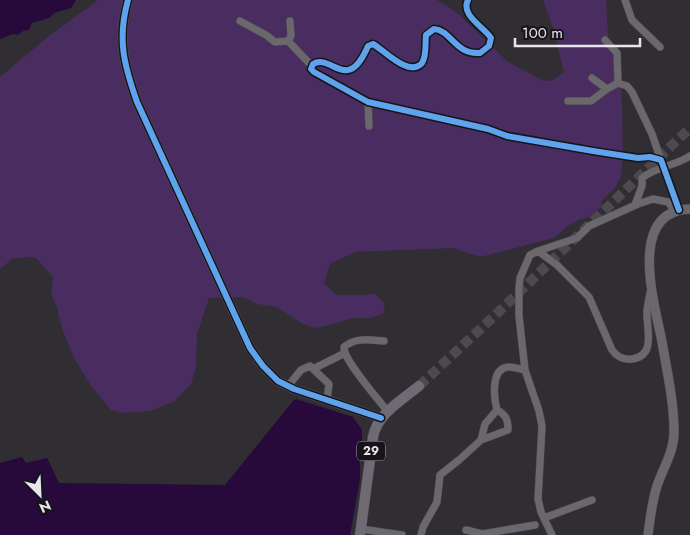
<svg xmlns="http://www.w3.org/2000/svg" width="690" height="535" viewBox="0 0 690 535" font-family="Jost,sans-serif">
<rect width="100%" height="100%" fill="#302d33"/>
<path fill="#492d61" d="M98,0H437L456,12L508,62L544,81L553,80L564,72L553,28L543,0H606L609,49L621,65L623,156L621,177L614,189L602,200L601,207L589,217L579,220L569,225L554,238L480,257L453,248L355,252L330,264L324,283L337,295H362L375,294L385,304L383,314L371,318H352L334,324L316,328L303,324L277,307L257,304L243,297L209,298L197,334L196,367L191,384L175,401L150,411L125,413L111,410L91,386L74,358L62,329L57,307L51,294L53,277L35,257L13,258L0,269V77L49,36Z"/>
<path fill="#27093c" d="M0,0H76L71,8L54,13L49,18L32,23L29,30L23,31L18,35L13,34L0,39Z
M296,399L353,417L362,430V441L360,455V479L350,535H0V463L22,457L26,463L47,458L59,483L225,485L293,401Z"/>
<g fill="none" stroke-linecap="round" stroke-linejoin="round">
<path stroke="#4c494f" stroke-width="10" stroke-dasharray="10 5" stroke-linecap="butt" d="M419,386L489,321L690,128"/>
<g stroke="#4f4b51" stroke-width="8">
<path id="street" d="M468,0C460,15 484,27 491,38L489,46L480,53C455,55 451,30 434,29L426,35C425,42 427,56 422,63C409,78 384,50 373,44L368,46C347,95 332,53 313,64L311,69L314,72L368,102L488,129L507,136L593,151L638,158L650,157L661,160L679,210
M625,0L632,20L660,47
M240,21L266,35L275,42L288,41
M605,40L617,53L618,83L627,86L632,92L652,134L661,160
M288,41L312,66
M288,41L291,36L290,21
M592,78L607,89
M568,101H591L607,89L618,83
M368,102L369,126
M635,205L642,186V178C655,167 675,166 690,156
M538,251L577,238L589,226L638,204L653,199L668,202L676,212
M384,341C369,340 356,337 344,347C343,360 379,400 388,412
M313,369L345,353
M288,386L301,370L310,366L329,384L327,400
M481,440L508,430C508,419 506,415 497,410
M544,518L592,500
M361,529L402,535
M466,530L482,534L535,525
M421,535L423,527L437,502L440,475L459,460L481,440L485,424L497,410C494,398 490,368 509,367C514,367 520,369 525,370
M552,535L541,512L538,499L542,426L539,411L525,370L519,316V288L520,278L530,255L538,251L557,265L589,297L612,350C617,357 623,360 632,359C657,356 646,327 647,312C647,306 649,299 650,293"/>
</g>
<g stroke="#4f4b51" stroke-width="10">
<path id="secondary" d="M128,0C117,39 124,65 137,102L250,348L263,366L278,381L294,389L381,418
M648,535C650,518 652,502 657,486C663,468 674,452 674,432C674,402 667,371 662,342C655,305 626,211 690,209"/>
</g>
<g stroke="#4f4b51" stroke-width="11">
<path id="primary" d="M360,535L373,437C377,414 402,400 419,386"/>
</g>
<use href="#street" stroke="#6a686c" stroke-width="7"/>
<use href="#secondary" stroke="#6a686c" stroke-width="9"/>
<use href="#primary" stroke="#706a74" stroke-width="10"/>
<g stroke="#161419" stroke-width="9">
<path id="cycleway" d="M128,0C117,39 124,65 137,102L250,348L263,366L278,381L294,389L381,418
M468,0C460,15 484,27 491,38L489,46L480,53C455,55 451,30 434,29L426,35C425,42 427,56 422,63C409,78 384,50 373,44L368,46C347,95 332,53 313,64L311,69L314,72L368,102L488,129L507,136L593,151L638,158L650,157L661,160L679,210"/>
</g>
<use href="#cycleway" stroke="#60a3ed" stroke-width="6"/>
</g>
<g text-anchor="middle" stroke-width="4" stroke-linejoin="round" paint-order="stroke">
<rect fill="#161419" stroke="#aaa6ad" stroke-width="1" x="357" y="441.5" width="28" height="19" rx="4"/>
<g font-size="12" font-weight="bold" fill="#e9e5ed">
<text x="371" y="455">29</text>
</g>
</g>
<g transform="translate(40 495) rotate(156)" stroke="#161419" stroke-width="4" paint-order="stroke">
<path d="M0-4L9 19L0 12L-9 19Z" fill="#e9e5ed"/>
<text y="-8" font-size="14" font-weight="bold" text-anchor="middle" fill="#e9e5ed">N</text>
</g>
<path d="M515 38v8h125v-8" fill="none" stroke="#e9e5ed" stroke-width="2.5"/>
<text x="522" y="38" font-size="15" fill="#e9e5ed" stroke="#161419" stroke-width="4" paint-order="stroke">100 m</text>
</svg>
